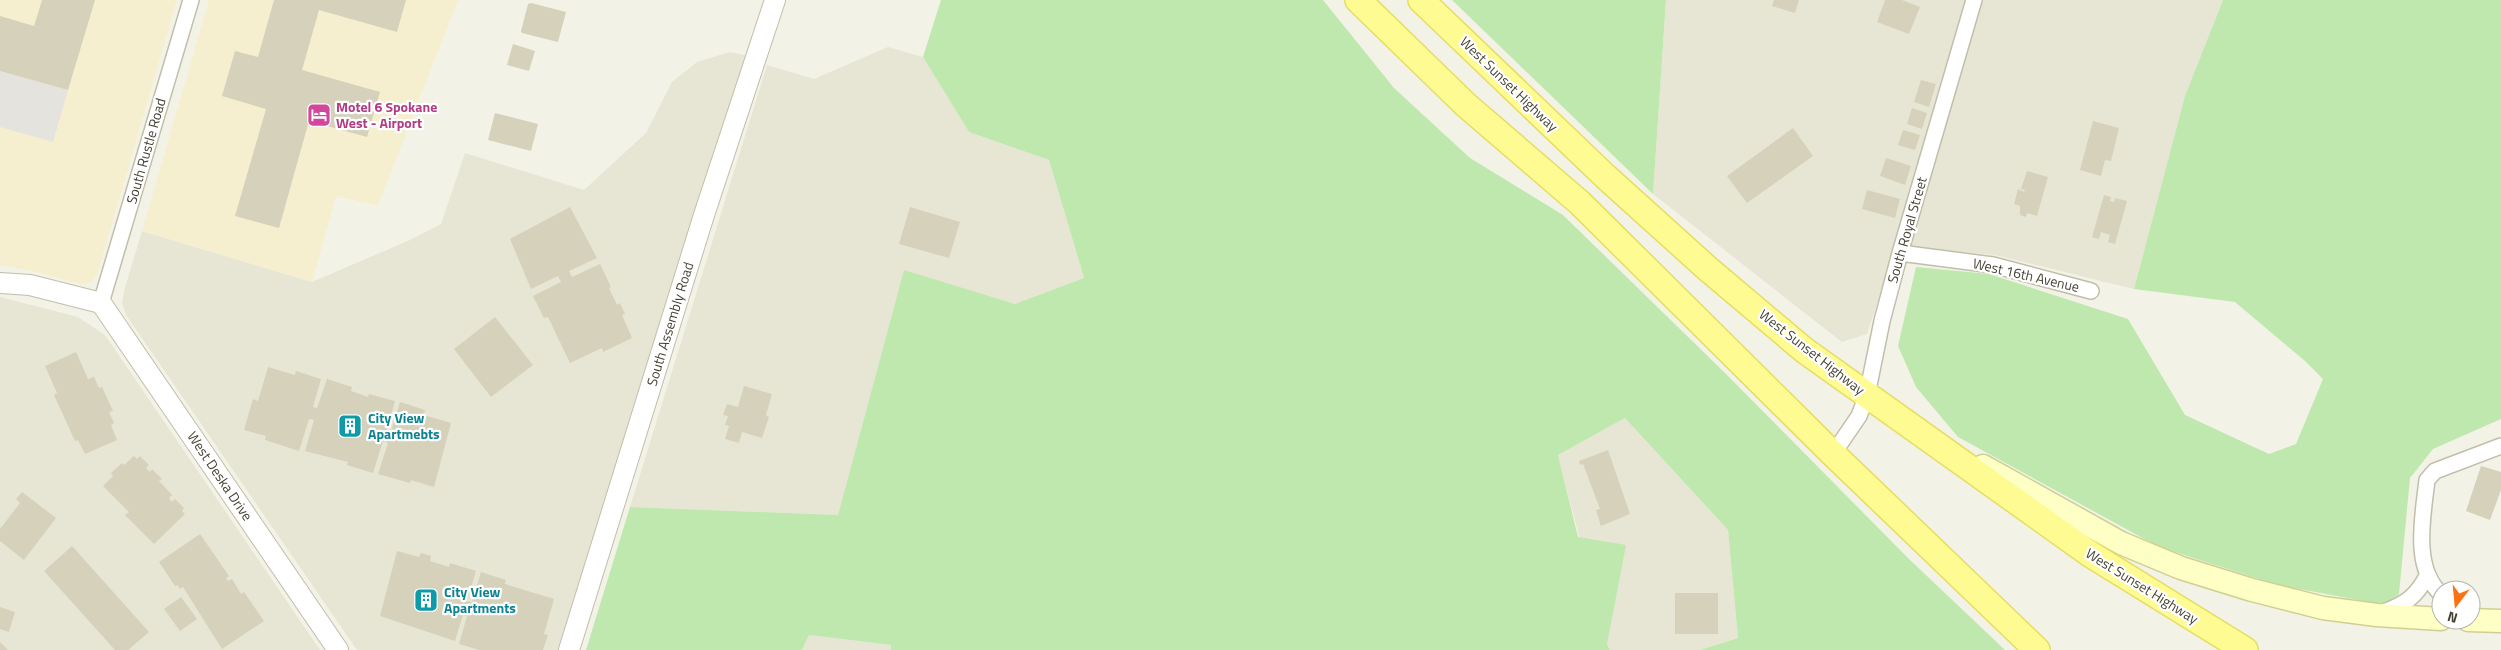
<svg xmlns="http://www.w3.org/2000/svg" width="2501" height="650" viewBox="0 0 2501 650" font-family="'Titillium Web',sans-serif">
<rect width="100%" height="100%" fill="#f3f2e6"/>
<path fill="#e7e6d4" d="M1666,0H2223L2185,97L2134,289L1995,255L1896,246L1867,334L1842,342L1653,194Z
M888,47L923,57L969,132L1049,160L1084,278L1015,304L904,271L838,515L630,507L767,65L814,79Z
M730,52L749,56L562,650H357L126,315L122,303L124,291L142,231L312,282L410,240L441,224L465,153L584,190L646,133L672,82L697,62Z
M0,297L78,317L105,335L320,650H0Z
M1625,418L1728,530L1738,638L1700,650H1610L1607,644L1558,455Z
M809,635L891,645V650H802Z"/>
<path fill="#f5efd0" d="M0,0H177L97,275L91,282L84,285L33,271L0,265Z
M209,0H458L378,206L336,196L312,282L142,231Z"/>
<path fill="#bfe8ae" d="M941,0H1323L1394,88L1470,158L1563,215L1725,373L1909,559L2005,650H1700L1738,638L1728,530L1625,418L1558,455L1578,537L1626,545L1607,644L1610,650H891V645L809,635L802,650H586L630,507L838,515L904,270L1015,304L1084,278L1049,160L969,132L923,57Z
M1452,0H1666L1653,194Z
M2223,0H2501V419L2433,449L2410,478L2399,594L2385,605L2278,585L2159,547L1958,437L1916,387L1898,346L1916,267L1989,274L2128,319L2185,415L2269,454L2296,444L2323,379L2305,361L2235,302L2134,289L2185,96Z"/>
<path fill="#e4e3de" d="M0,71L68,90L53,142L0,127Z"/>
<path fill="#d5d1bb" d="M42,0H95L68,90L0,71V16L34,26Z
M274,0H406L397,32L319,10L302,70L380,92L367,137L309,121L279,228L235,216L266,109L222,96L235,51L258,57Z
M1774,0H1799L1795,13L1772,6Z
M1885,0H1902L1920,7L1909,34L1877,22Z
M531,3L566,12L558,42L522,33L521,31L528,4Z
M513,44L535,51L529,71L507,65Z
M1921,80L1936,84L1929,107L1914,102Z
M1912,108L1927,113L1922,129L1907,124Z
M495,113L538,124L531,151L488,140Z
M2093,121L2119,128L2111,161L2105,160L2101,176L2080,170Z
M1793,128L1813,156L1747,203L1727,176Z
M1903,130L1920,135L1915,150L1898,145Z
M1886,158L1911,166L1905,185L1880,176Z
M2027,171L2048,177L2037,216L2027,213L2026,217L2020,215V206L2014,204L2018,189L2024,192L2025,190L2021,189Z
M1867,190L1900,199L1895,218L1862,209Z
M2104,195L2111,197L2110,201L2114,202L2115,198L2127,201L2115,244L2108,242L2110,235L2101,232L2099,239L2092,237Z
M570,207L597,258L569,271L572,277L600,264L611,287L609,288L617,305L620,303L625,314L622,315L632,338L603,352L602,348L570,363L548,317L544,318L533,296L561,282L558,276L531,289L510,239Z
M910,207L960,222L949,258L899,244Z
M495,317L533,365L491,397L454,349Z
M76,352L88,379L94,377L99,388L102,387L113,411L109,412L114,423L111,425L117,440L85,454L78,440L75,441L54,395L57,393L45,366Z
M268,367L295,375L296,371L321,379L313,407L317,408L327,379L352,387L351,391L368,397L369,394L395,401L387,429L391,431L400,402L425,410L424,415L451,423L434,487L411,480L410,483L378,474L388,443L383,441L373,473L347,465L348,462L305,451L314,420L309,419L299,451L265,440L266,436L244,430L253,399L258,401Z
M744,386L772,394L766,415L769,417L762,438L742,432L739,443L725,439L729,426L725,425L728,416L723,415L727,404L738,407Z
M1608,450L1630,514L1601,526L1596,510L1600,509L1583,464L1580,465L1579,461Z
M134,456L137,459L140,456L149,465L146,468L150,472L152,469L162,479L159,481L172,495L169,498L172,502L175,499L184,508L182,511L185,514L154,544L125,515L129,512L103,486L113,476L111,473L122,463L124,465Z
M2481,466L2501,472V490L2490,520L2466,511Z
M22,492L56,518L24,560L0,541V529L20,503L16,499Z
M200,534L229,576L226,578L228,581L232,579L241,594L244,592L264,621L222,649L183,587L180,589L177,585L175,586L159,562Z
M72,546L149,632L128,650H115L44,571Z
M397,551L419,557L421,553L431,556L430,561L449,567L450,563L476,571L467,601L472,602L481,572L506,580L505,584L554,599L544,634L548,635L543,650H479L459,644L467,616L463,615L455,641L380,616Z
M1675,593H1718V634H1675Z
M181,597L197,619L180,631L164,609Z
M0,607L15,612L9,632L0,629Z
M0,642L8,650H0Z"/>
<g fill="none" stroke-linecap="round" stroke-linejoin="round">
<g stroke="#c1bfab" stroke-width="18">
<path id="minor" d="M1900,253L1993,265L2091,291
M101,303L191,0
M1833,454L1859,416L1867,395L1882,321L1900,253L1974,0
M2441,594C2412,567 2423,516 2427,480L2435,471L2501,446
M2384,612C2405,604 2416,597 2427,576"/>
</g>
<g stroke="#c1bfab" stroke-width="22">
<path id="tertiary" d="M0,283L30,285L101,303L338,650
M569,650L704,215L775,0"/>
</g>
<g stroke="#d0cf93" stroke-width="25">
<path id="secondary" d="M1983,466L2121,543L2181,568L2252,590L2323,608L2377,615L2441,619
M2468,620L2501,621"/>
</g>
<g stroke="#e4de63" stroke-width="28">
<path id="primary" d="M1358,0L1466,105L1580,203L1833,454L2037,650
M1421,0L1606,177L1708,269L1804,350L2090,554L2245,650"/>
</g>
<use href="#minor" stroke="#fff" stroke-width="15"/>
<use href="#tertiary" stroke="#fff" stroke-width="20"/>
<use href="#secondary" stroke="#feffc4" stroke-width="22"/>
<use href="#primary" stroke="#fefb93" stroke-width="25"/>
</g>
<defs>
<g id="hotel-square" transform="scale(1.25)"><rect x="-9" y="-9" width="18" height="18" rx="4" fill="#d1479c" stroke="#fff"/><path d="M-6-4.5h1.5V1H6V5H4.5V3h-9V5H-6ZM-4 0a1.8 1.8 0 1 1 3.6 0ZM.5 0V-2.5h3Q6-2.5 6 0Z" fill="#fff"/></g>
<g id="building-square" transform="scale(1.25)"><rect x="-9" y="-9" width="18" height="18" rx="4" fill="#0f9aa8" stroke="#fff"/><path d="M-4-6H4V6H1V3H-1V6H-4ZM-2.5-4.3h1.7v1.8h-1.7ZM.8-4.3h1.7v1.8H.8ZM-2.5-1h1.7V.8h-1.7ZM.8-1h1.7V.8H.8Z" fill="#fff"/></g>
</defs>
<g fill-rule="evenodd">
<use href="#hotel-square" x="319" y="115"/>
<use href="#building-square" x="350" y="426"/>
<use href="#building-square" x="426" y="600"/>
</g>
<g text-anchor="middle" stroke-width="4.5" stroke-linejoin="round" paint-order="stroke">
<g font-size="14" fill="#464335" stroke="#fff">
<text transform="translate(1509 84) rotate(44)" y="5">West Sunset Highway</text>
<text transform="translate(146 151) rotate(-74)" y="5">South Rustle Road</text>
<text transform="translate(1907 230) rotate(-74)" y="5">South Royal Street</text>
<text transform="translate(2026 275) rotate(13)" y="5">West 16th Avenue</text>
<text transform="translate(670 324) rotate(-73)" y="5">South Assembly Road</text>
<text transform="translate(1812 352) rotate(38)" y="5">West Sunset Highway</text>
<text transform="translate(220 476) rotate(56)" y="5">West Deska Drive</text>
<text transform="translate(2142 586) rotate(32)" y="5">West Sunset Highway</text>
</g>
<g font-size="14" font-weight="bold" fill="#b23c85" stroke="#fff" text-anchor="start">
<text x="336" y="112">Motel 6 Spokane<tspan x="336" dy="16">West - Airport</tspan></text>
</g>
<g font-size="14" font-weight="bold" fill="#0d838f" stroke="#fff" text-anchor="start">
<text x="368" y="423">City View<tspan x="368" dy="16">Apartmebts</tspan></text>
<text x="444" y="597">City View<tspan x="444" dy="16">Apartments</tspan></text>
</g>
</g>
<g transform="translate(2456 605) rotate(196)"><circle r="24" fill="#ffffff" stroke="#b5b4ae"/>
<path d="M0-4L9 19L0 12L-9 19Z" fill="#fa7215"/>
<text y="-8" font-size="14" font-weight="bold" text-anchor="middle" fill="#464335">N</text>
</g>
</svg>
